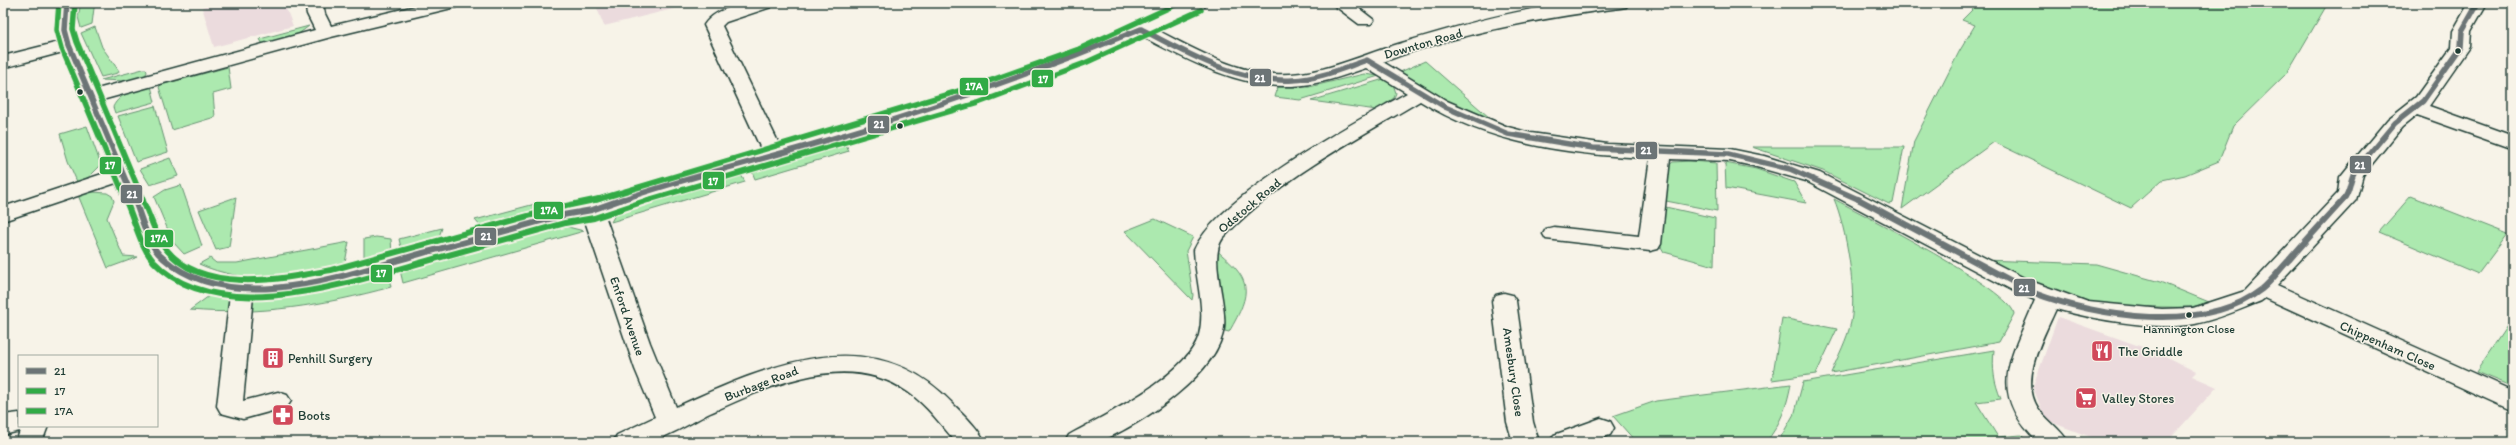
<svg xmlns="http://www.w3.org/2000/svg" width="2516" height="445" viewBox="0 0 2516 445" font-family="Itim,sans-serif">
<rect width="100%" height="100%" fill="#f7f3e8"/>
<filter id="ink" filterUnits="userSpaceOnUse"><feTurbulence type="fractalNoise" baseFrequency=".025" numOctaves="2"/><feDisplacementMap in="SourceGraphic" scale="8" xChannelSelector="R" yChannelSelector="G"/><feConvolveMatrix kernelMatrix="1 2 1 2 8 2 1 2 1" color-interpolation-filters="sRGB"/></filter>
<g filter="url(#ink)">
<path fill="#ebdbdd" d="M217,3H284L293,26L214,47L202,7Z
M595,3H697L604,26Z
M2058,317L2159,353L2196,372L2192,376L2217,387L2167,442H2104L2056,424L2044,416L2033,387Z"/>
<path fill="#ace9af" stroke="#669372" d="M81,3H97L94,8L92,24L81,28L78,17Z
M1979,3H2328L2287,73L2233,126L2219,161L2185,175L2162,180L2131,208L1994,142L1902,209L1914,141L1959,52L1975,25L1962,20Z
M309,26L297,35L265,44L262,43L260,39Z
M95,27L102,47L119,71L118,73L101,77L81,33Z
M1425,61L1490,118L1487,119L1450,103L1398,73Z
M228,67L231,89L213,94L215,117L172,130L159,87L161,85Z
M143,69H146L147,72L145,76L126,81L101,80Z
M1364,74L1379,76L1300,100L1275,97L1278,87H1309Z
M1384,79L1393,84L1396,93L1394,98L1377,110L1311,101Z
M151,86L155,102L115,113L113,107C120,92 137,90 151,86Z
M155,106L168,152L136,162L118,116Z
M87,126L101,165L90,176L78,184L68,161L60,134Z
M845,142L849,151L755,179L751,169Z
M1752,147H1904L1893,203L1889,204L1823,171Z
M170,158L178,176L150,185L140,169Z
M1690,161L1716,163L1717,211L1661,200L1669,165L1673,162Z
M1725,163L1756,169L1794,182L1806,203L1726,188Z
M739,171L745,182L611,222L616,213L633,202Z
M181,185L202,246L184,254L173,242L154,197L165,190Z
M92,192L107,193L112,196L114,201L107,218L123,256L138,257L108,268L78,195Z
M2411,196L2508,234L2478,274L2379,232Z
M236,197L229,247L216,250L199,210Z
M1834,199C1860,213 2013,291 2014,314L1999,342L1831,373C1838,356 1847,340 1851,322C1857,292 1846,227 1834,199Z
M535,204L531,215L482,228L475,220Z
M1661,206L1715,218L1714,266L1664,252L1661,247Z
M1155,219L1193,237L1186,251L1193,295L1192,300L1125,231Z
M564,226L584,231L403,283L400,270L541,230Z
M442,228L437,242L402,252L399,239Z
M376,237L391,239L392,255L364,263V239Z
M349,242L344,268C296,278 245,285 199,264L210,258L216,263H237Z
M1215,249C1252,280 1253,290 1229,332L1225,331V317Z
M1983,260L2096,264L2160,282L2209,302C2194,309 2177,307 2161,307C2122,306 2082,307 2046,291C2024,282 2003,270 1983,260Z
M388,274L391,287C325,305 258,316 190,310L209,296L260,299L288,297L353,284Z
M2513,317V387L2476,372Z
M1782,318L1837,329L1816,374L1772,380Z
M1994,350C1992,369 1994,382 2001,399L1976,402L1998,437L2021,435L2025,439L2021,442H1778L1795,412L1803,382Z
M1791,384C1787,406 1780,425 1766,442H1636L1613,416L1656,401Z"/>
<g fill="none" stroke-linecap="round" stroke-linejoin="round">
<g stroke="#1f3d34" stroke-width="3">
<path id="minor" d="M58,3H76L74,30L97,89L315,30L307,14L305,3H323L325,14L331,26L428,3H459L456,7L331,37L102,100C119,139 134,178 153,216C158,228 162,242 169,252C212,313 370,261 427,245C470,233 512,222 555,210L588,204L762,151L704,25C718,4 751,3 774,3L771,7L726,22L722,26L780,146L968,91L1075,52L1184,3H1207L1204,7L1155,29C1192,48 1232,71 1274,74C1321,77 1362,54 1405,42C1457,26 1527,6 1580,3C1596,2 1613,3 1629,3L1626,7L1620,8C1540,18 1459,33 1383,62L1447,101L1508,127L1531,133L1607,144L1730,149L1764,156L1820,173L2028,280L2088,302L2162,309L2193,308L2245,291L2338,193L2340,177L2348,167L2388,119L2416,97L2452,47L2453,31L2469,3H2487L2471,31L2470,47L2429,106L2513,136V149L2417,115L2402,127L2363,175L2356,200L2277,285L2513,391V411L2265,298L2261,301C2239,310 2218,319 2195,324C2159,331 2091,319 2056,309C2044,336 2019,379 2038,408C2047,421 2061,429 2068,442H2038C1985,390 2012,358 2035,300L2012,290L1806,181L1753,166L1730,161L1670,159L1661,244L1658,249L1650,251L1546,239L1543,234L1546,229L1554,227L1639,236L1650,158C1570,155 1489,144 1420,101C1353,141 1277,180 1223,238C1208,258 1227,301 1224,327C1219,373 1142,424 1101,441C1092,445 1075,442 1065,442L1069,435C1105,415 1187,376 1199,335C1206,308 1195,277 1194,250C1218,196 1353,123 1407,93L1366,68C1343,76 1318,85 1292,86C1239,88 1187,60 1141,36C983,109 806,151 640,201L604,213L650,343L676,407C767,366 873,317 954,405C965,416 978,428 985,442H956C941,425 927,405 908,392C846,349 770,386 710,413C694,421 664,439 649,442C638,444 624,442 613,442L617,435L655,417L635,369L584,218L565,221L322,289L253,296L243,401L278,392L287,395L291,401L287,407L243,419L221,413L217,406L230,294C146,282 147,252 116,183L3,221V207L111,171L63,52L3,68V56L59,42L56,30Z
M1331,3H1352L1374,20L1371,24H1359Z
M1504,293L1512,295L1516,301L1533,422L1539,442H1513L1507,422L1492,301L1496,295Z
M19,413V426H48L42,442H16L20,431L3,435V415Z
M1601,418L1610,421L1614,428L1610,435L1591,442H1550L1554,435Z"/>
</g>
<use href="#minor" fill="#f7f3e8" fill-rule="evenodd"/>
<g stroke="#f7f3e8" stroke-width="8">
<path id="bus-1-far1" d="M67,3L65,30L69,45L134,200
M621,200C687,177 757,161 824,141C932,109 1037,72 1141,29C1188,54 1238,83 1293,80C1319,79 1343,68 1367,60L1445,107L1508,134L1593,148L1728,154L1790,169L1860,200
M2343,200C2351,192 2349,180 2355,171L2395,123L2423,101L2461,47L2462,31L2478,3"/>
</g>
<g stroke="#f7f3e8" stroke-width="10">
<path id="bus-1" d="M134,199C142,217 147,245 163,258C231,318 346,275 423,253C470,241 516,228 563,215L592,210L623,199
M1858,199L2034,293C2097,317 2205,334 2262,289C2272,281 2280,269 2289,260C2307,239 2326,219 2344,199"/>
</g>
<g stroke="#f7f3e8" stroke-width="8">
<path id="bus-2-far1" d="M59,3L57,30L62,48L126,200
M648,200L978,103L1085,63L1201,10"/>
</g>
<g stroke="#f7f3e8" stroke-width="10">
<path id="bus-2" d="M125,199C134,218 140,246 154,262C217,330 358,280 434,259C477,247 521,235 565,223L594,218L651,199"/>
</g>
<g stroke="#f7f3e8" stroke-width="8">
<path id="bus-3-far1" d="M75,4L73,29L77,42L143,200
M596,200L972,87L1079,49L1179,3"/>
</g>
<g stroke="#f7f3e8" stroke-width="10">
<path id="bus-3" d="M142,199C150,215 155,235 166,249C202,295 282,279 331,270L561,207L599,199"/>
</g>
<use href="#bus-1-far1" stroke="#6c7476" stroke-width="5.5"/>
<use href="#bus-1" stroke="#6c7476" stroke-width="6"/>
<use href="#bus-2-far1" stroke="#31aa45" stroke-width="5.5"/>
<use href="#bus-2" stroke="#31aa45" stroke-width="6"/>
<use href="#bus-3-far1" stroke="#31aa45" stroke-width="5.5"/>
<use href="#bus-3" stroke="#31aa45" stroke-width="6"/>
</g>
</g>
<defs>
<g id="restaurant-square" transform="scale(1.15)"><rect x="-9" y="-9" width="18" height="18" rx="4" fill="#d1495b" stroke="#f7f3e8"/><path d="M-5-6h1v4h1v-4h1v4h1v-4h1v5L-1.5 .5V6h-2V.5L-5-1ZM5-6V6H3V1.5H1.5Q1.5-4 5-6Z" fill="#fff"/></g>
<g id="building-square" transform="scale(1.15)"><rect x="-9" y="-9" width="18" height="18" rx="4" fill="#d1495b" stroke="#f7f3e8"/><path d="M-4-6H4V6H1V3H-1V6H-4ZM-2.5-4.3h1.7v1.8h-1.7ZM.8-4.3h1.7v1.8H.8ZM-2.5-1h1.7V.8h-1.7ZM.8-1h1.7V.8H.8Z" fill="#fff"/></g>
<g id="supermarket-square" transform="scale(1.15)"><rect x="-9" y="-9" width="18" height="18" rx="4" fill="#d1495b" stroke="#f7f3e8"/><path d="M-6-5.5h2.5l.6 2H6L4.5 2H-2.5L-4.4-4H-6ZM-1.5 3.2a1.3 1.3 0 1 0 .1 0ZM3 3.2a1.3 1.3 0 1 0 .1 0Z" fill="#fff"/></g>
<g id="pharmacy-square" transform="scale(1.15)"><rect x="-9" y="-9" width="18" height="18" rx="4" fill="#d1495b" stroke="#f7f3e8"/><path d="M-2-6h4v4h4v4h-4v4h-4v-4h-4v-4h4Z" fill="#fff"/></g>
</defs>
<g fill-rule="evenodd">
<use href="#restaurant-square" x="2102" y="351"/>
<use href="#building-square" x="273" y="358"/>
<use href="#supermarket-square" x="2086" y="398"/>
<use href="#pharmacy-square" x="283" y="415"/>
</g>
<g fill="#1f3d34" stroke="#f7f3e8" stroke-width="1.5">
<circle cx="2458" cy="51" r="3.5"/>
<circle cx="80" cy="92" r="3.5"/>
<circle cx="900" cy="126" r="3.5"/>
<circle cx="2189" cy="315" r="3.5"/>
</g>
<g text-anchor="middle" stroke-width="3" stroke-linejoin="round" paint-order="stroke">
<g font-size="12" fill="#1f3d34" stroke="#f7f3e8">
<text x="2189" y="333">Hannington Close</text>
</g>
<g font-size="13" fill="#1f3d34" stroke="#f7f3e8">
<text transform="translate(1423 43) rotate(-16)" y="5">Downton Road</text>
<text transform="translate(1249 205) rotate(-40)" y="5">Odstock Road</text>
<text transform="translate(628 316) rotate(71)" y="5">Enford Avenue</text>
<text transform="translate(2388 345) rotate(24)" y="5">Chippenham Close</text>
<text transform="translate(1514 372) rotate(82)" y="5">Amesbury Close</text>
<text transform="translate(761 383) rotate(-21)" y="5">Burbage Road</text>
</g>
<g font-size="13" fill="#1f3d34" stroke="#f7f3e8" text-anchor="start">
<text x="2118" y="356">The Griddle</text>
<text x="288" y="363">Penhill Surgery</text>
<text x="2102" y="403">Valley Stores</text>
<text x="298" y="420">Boots</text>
</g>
</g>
<g stroke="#f7f3e8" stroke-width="1.5">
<rect x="1249" y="68" width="23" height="19" rx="4" fill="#6c7476"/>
<rect x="1031" y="69" width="23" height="19" rx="4" fill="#31aa45"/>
<rect x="959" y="77" width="30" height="19" rx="4" fill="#31aa45"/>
<rect x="867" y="115" width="23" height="19" rx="4" fill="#6c7476"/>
<rect x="1635" y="141" width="23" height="19" rx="4" fill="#6c7476"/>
<rect x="2349" y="155" width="23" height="19" rx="4" fill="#6c7476"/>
<rect x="99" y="156" width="23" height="19" rx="4" fill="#31aa45"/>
<rect x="702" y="171" width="23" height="19" rx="4" fill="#31aa45"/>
<rect x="120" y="184" width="23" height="20" rx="4" fill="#6c7476"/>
<rect x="533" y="201" width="31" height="19" rx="4" fill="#31aa45"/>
<rect x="474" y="227" width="23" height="19" rx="4" fill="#6c7476"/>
<rect x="144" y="229" width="30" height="19" rx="4" fill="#31aa45"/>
<rect x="370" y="264" width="23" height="19" rx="4" fill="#31aa45"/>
<rect x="2013" y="278" width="23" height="19" rx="4" fill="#6c7476"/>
</g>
<g font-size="11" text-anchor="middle" font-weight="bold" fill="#fff">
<text x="1260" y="82">21</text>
<text x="1043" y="83">17</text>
<text x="974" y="90">17A</text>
<text x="879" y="128">21</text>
<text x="1646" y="154">21</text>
<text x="2360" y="169">21</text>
<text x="110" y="169">17</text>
<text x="713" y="185">17</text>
<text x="132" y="198">21</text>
<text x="549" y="214">17A</text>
<text x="486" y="240">21</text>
<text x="159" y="242">17A</text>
<text x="381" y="277">17</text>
<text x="2024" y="292">21</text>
</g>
<rect width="2516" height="445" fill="none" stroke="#f7f3e8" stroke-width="16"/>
<rect x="8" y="8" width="2500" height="429" fill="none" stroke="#1f3d34" stroke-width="1.5" filter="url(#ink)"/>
<rect x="18" y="355" width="140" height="72" fill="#f7f3e8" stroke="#a1aaa0"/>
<rect x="26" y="368" width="20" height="6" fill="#6c7476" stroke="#a1aaa0"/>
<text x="54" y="375" font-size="12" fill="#1f3d34">21</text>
<rect x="26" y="388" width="20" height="6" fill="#31aa45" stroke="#a1aaa0"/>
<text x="54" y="395" font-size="12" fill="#1f3d34">17</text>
<rect x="26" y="408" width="20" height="6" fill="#31aa45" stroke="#a1aaa0"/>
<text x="54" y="415" font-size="12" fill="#1f3d34">17A</text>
</svg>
